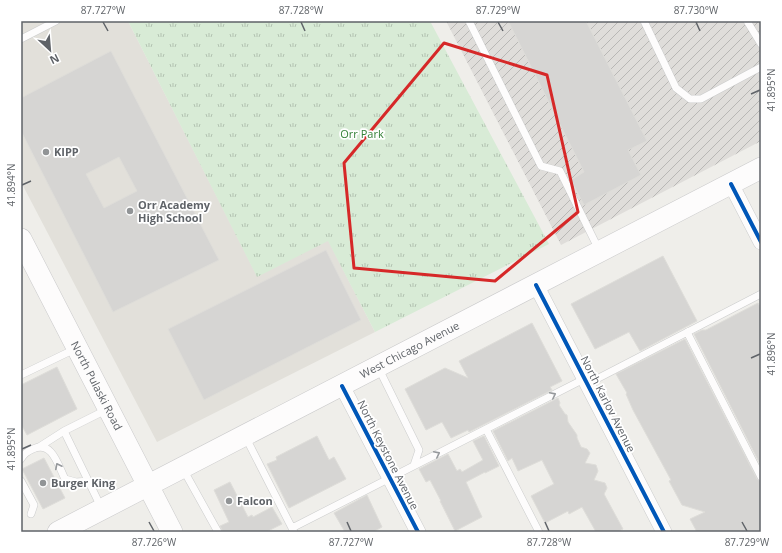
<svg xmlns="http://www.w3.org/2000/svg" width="782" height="553" viewBox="0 0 782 553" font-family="'Open Sans',sans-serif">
<defs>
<pattern id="industrial-furrows" width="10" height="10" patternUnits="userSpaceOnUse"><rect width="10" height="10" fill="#dfddda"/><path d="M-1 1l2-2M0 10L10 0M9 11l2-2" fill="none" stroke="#b8b7b5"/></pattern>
<pattern id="park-tufts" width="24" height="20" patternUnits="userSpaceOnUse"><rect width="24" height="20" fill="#d8ebd6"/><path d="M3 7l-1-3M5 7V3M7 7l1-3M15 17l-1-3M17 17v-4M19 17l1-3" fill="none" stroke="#b2c2b1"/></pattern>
</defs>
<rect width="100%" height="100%" fill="#efeeea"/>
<path fill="url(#industrial-furrows)" d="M446,21H761V141L561,245Z"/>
<path fill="#e2e0da" d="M21,21H128L257,276L328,240L375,332L157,442L21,182Z"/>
<path fill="url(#park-tufts)" d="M128,21H430L549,244L375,332L328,241L257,277Z"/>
<path fill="#d6d5d3" stroke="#deddd9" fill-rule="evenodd" d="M508,21H586L647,141L628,150L641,175L584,205L571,180L584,172Z
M111,51L219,260L113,312L21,131V98ZM119,157L137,191L104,208L86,174Z
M326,250L361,320L204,400L168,329Z
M663,256L697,321L640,351L629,332L595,349L571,304Z
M758,303L761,309V466L694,334L702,330H706Z
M532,323L562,381L550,387L552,390L469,432L468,430L451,438L442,422L426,430L405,389L445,368L468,378L459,361Z
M685,339L757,479L761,482V532H697L690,519L705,512L682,505L669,481L671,480L633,410L626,394L627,393L616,374Z
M57,367L77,409L27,435L21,424V385Z
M558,398L560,403L559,405L565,414L567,415L568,422L577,435V438L581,447L587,449L590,453L585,463L596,465L598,471L594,480L605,483L607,488L604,494L623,529L617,532H596L582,507L569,514L568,511L545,523L531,496L554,484L542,460L518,471L512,458L508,461L493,431Z
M317,436L329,460L334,457L346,479L289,508L267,464L277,460L276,457Z
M484,436L499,466L485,473V472L466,482L482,517L455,531L440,501H441L430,480L426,482L419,469L448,454L457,471L460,469L462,472L483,460L473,441Z
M44,458L65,498L43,509L22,469Z
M230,482L248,517L252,515L253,517L272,507L282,524L266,532H223L220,526L229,522L214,490Z
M367,495L382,527L373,532H345L334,513Z"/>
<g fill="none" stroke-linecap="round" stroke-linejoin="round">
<g stroke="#cbcccc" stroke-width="8">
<path id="service" d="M469,21L541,166L560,171L599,250
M644,21L676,88L690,99H701L761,67
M747,21L761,44
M21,39L56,21
M687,332L761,477
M378,367L419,450L414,465
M21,375L75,349
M587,384L761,294
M486,429L539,532
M64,431L101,507
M245,436L294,532
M39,447L64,431L106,410
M21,459C23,455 28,451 33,449C52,440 58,465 65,479L76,482L89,481
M183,469L218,532
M21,481L34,505L31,514
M292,528L584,379"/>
</g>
<g stroke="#cbcccc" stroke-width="16">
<path id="minor" d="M731,184L761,242
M536,285L664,532
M342,386L418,532"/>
</g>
<g stroke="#cacacb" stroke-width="22">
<g id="secondary">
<path id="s1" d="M21,239L172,532"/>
<path id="s2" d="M58,532L761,168"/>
</g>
</g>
<use href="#service" stroke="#fdfcfc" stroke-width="7"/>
<use href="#minor" stroke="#fdfcfc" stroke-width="15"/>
<use href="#secondary" stroke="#fdfcfc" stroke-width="21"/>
<g stroke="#fff" stroke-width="6">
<path id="cycleway" d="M731,184L761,242
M536,285L664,532
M342,386L418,532"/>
</g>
<use href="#cycleway" stroke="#0057b8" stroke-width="4"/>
</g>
<defs><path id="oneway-chevron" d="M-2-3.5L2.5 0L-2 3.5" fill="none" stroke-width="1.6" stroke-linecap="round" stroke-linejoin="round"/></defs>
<g stroke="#96999c">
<use href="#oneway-chevron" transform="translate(553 395) rotate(-27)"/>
<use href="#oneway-chevron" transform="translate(437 454) rotate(-27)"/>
<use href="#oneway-chevron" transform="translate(58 466) rotate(-117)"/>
</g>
<path fill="none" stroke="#d62828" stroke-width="3" stroke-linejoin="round" d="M444,43L547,75L578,212L495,281L354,268L344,163Z"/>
<path fill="none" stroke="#5f6368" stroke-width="1.5" d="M103,22L108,31M301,22L305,31M498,22L503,31M696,22L700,31M751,94L760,90M22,185L31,181M751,358L760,354M22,449L31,445M149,522L154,531M347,522L351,531M545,522L549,531M742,522L747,531"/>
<g fill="#919496" stroke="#fff" stroke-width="1.5">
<circle cx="46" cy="152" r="4"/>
<circle cx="130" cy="211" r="4"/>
<circle cx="43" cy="483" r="4"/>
<circle cx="229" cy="501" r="4"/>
</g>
<g text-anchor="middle" stroke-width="3.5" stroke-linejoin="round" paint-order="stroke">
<g font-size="11" fill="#348238" stroke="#fff">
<text x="362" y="138">Orr Park</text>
</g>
<g font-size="11" font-weight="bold" fill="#5f6368" stroke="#fff" text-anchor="start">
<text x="54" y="156">KIPP</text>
<text x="138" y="209">Orr Academy<tspan x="138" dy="13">High School</tspan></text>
<text x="51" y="487">Burger King</text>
<text x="237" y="505">Falcon</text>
</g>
<g font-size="11" fill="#5f6368" stroke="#fff">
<text dy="4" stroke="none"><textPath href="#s2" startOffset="396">West Chicago Avenue</textPath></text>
<text dy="4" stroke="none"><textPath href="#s1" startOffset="165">North Pulaski Road</textPath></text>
<text transform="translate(608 404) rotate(63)" y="4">North Karlov Avenue</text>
<text transform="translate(388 455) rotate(63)" y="4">North Keystone Avenue</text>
</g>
</g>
<rect width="782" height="553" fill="none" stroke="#ffffff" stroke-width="44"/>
<g transform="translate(50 50) rotate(154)" stroke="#ffffff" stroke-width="3" paint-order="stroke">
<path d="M0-3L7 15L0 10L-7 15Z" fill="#5f6368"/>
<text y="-6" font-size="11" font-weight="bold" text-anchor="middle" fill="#5f6368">N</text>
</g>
<rect x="22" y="22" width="738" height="509" fill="none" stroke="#5f6368" stroke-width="1.5"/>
<g font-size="10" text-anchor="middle" fill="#5f6368">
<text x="103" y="14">87.727°W</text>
<text x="301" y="14">87.728°W</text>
<text x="498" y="14">87.729°W</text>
<text x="696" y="14">87.730°W</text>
<text transform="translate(771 90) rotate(-90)" y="4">41.895°N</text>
<text transform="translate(11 185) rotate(-90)" y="4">41.894°N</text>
<text transform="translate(771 354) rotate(-90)" y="4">41.896°N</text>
<text transform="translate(11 449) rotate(-90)" y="4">41.895°N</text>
<text x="154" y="546">87.726°W</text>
<text x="351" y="546">87.727°W</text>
<text x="549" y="546">87.728°W</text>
<text x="747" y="546">87.729°W</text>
</g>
</svg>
